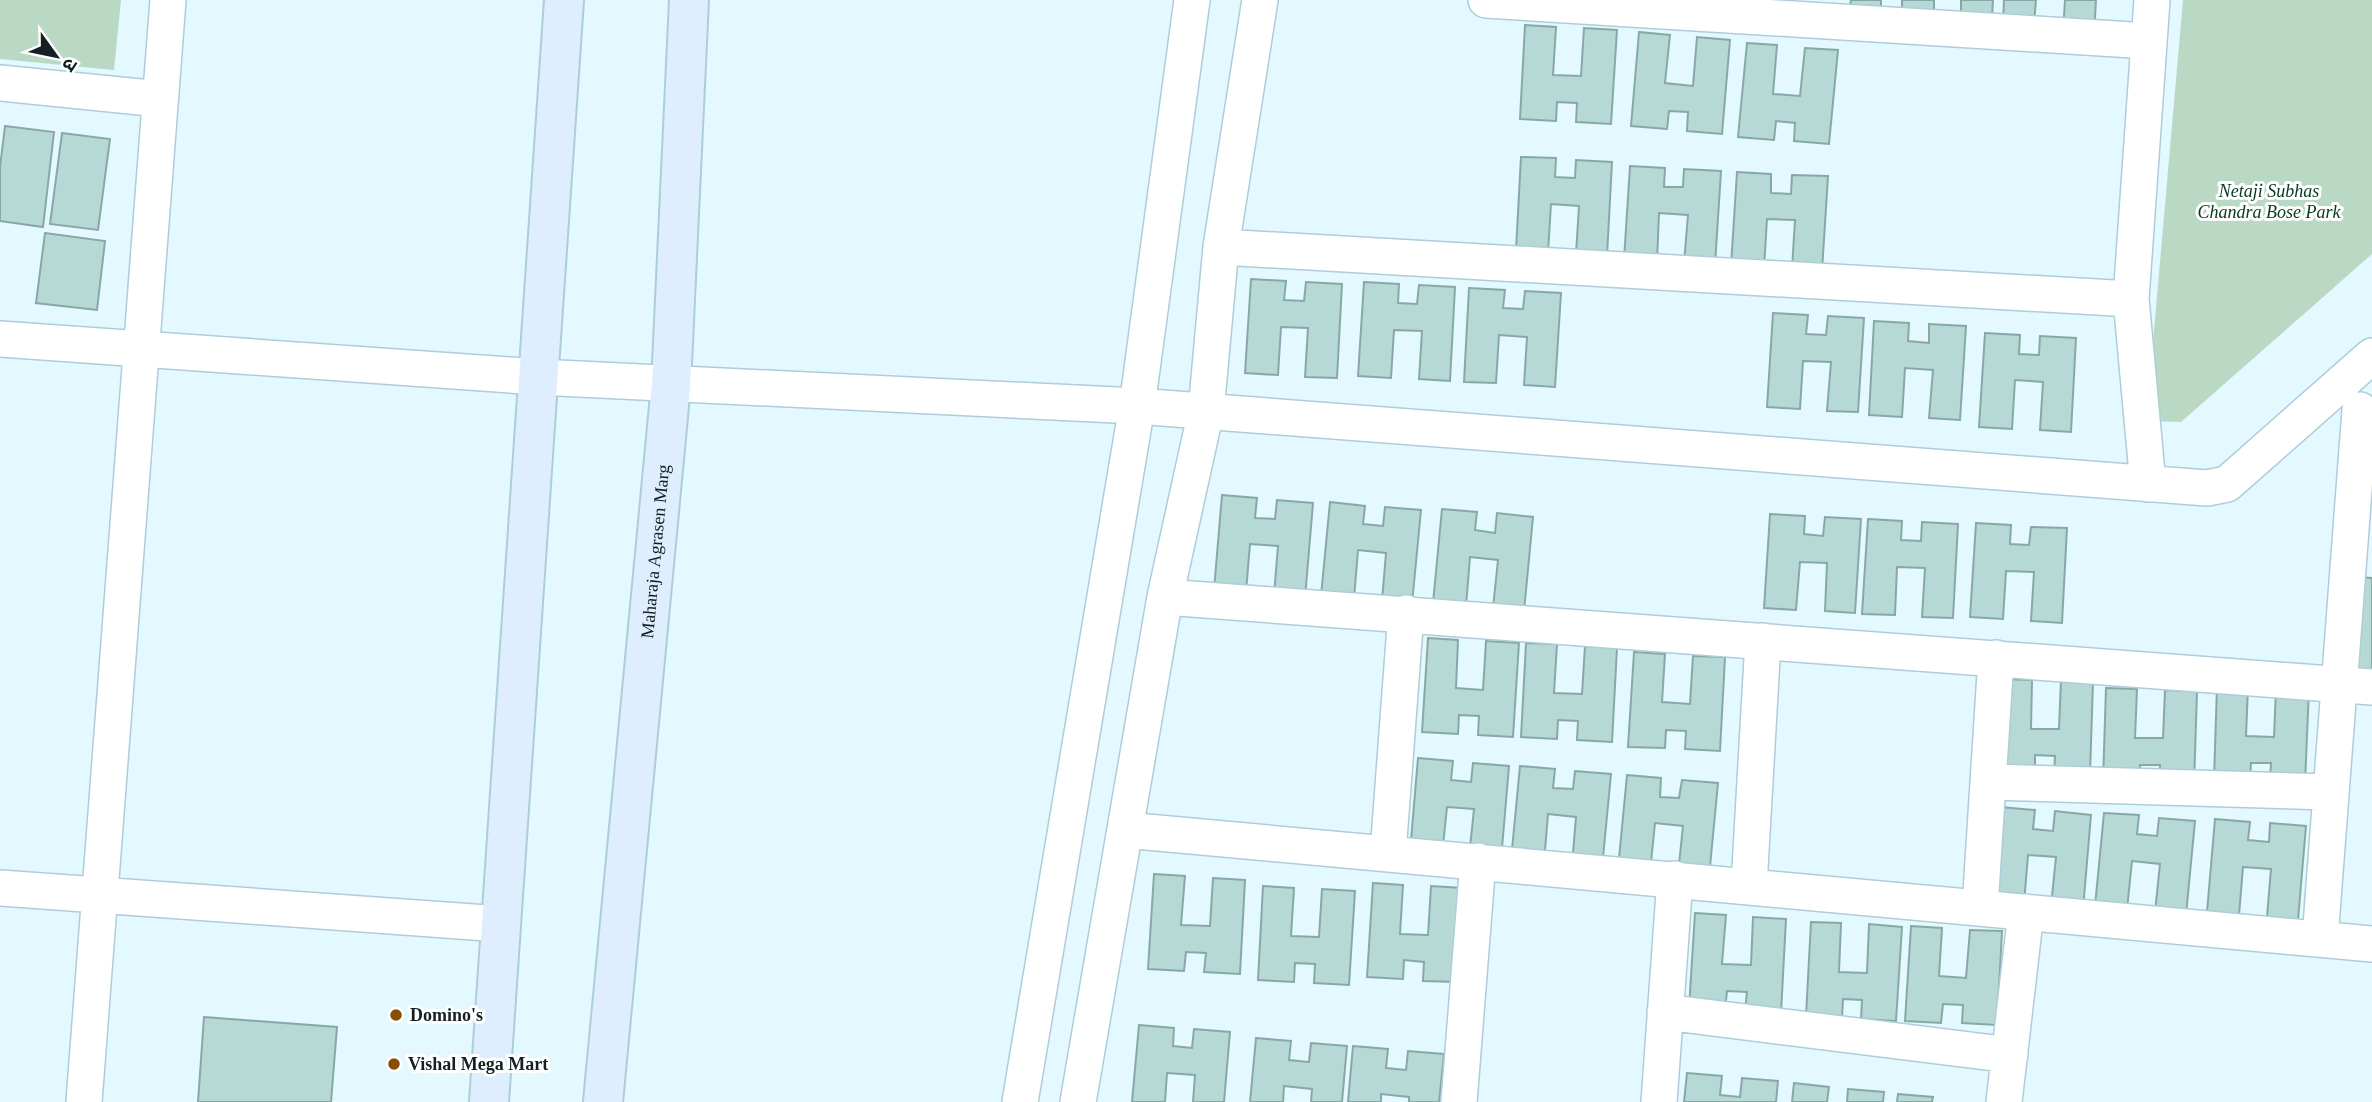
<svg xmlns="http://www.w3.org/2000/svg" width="2372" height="1102" viewBox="0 0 2372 1102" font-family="'Times New Roman','Noto Sans Devanagari',serif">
<rect width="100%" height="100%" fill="#e4f8ff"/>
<path fill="#bad9c4" d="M0,0H121L114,70L0,59Z
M2183,0H2372V254L2181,422L2146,421Z"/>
<path fill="#b6d9d5" stroke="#87a9a5" stroke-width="2" d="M1851,0H1881V9L1850,7Z
M1902,0H1934V13L1902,10Z
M1961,0H1993L1992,17L1961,13Z
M2004,0H2036L2034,23L2003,22Z
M2065,0H2096L2094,34L2063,32Z
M1525,25L1556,27L1553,75L1581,76L1584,28L1617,30L1611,124L1576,122L1577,103L1557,102L1556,121L1520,119Z
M1639,32L1670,35L1665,83L1693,86L1697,37L1730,40L1722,134L1687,131L1688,112L1669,111L1667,129L1631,126Z
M1747,43L1777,45L1773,94L1800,96L1805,48L1838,50L1829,144L1794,141L1795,123L1776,121L1774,140L1738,137Z
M5,126L54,132L43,227L0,221V167Z
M62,133L110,139L98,230L50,224Z
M1521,157L1556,158L1555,177L1575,178L1576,160L1612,162L1607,256L1576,254L1579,206L1551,204L1548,253L1516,250Z
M1630,166L1665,168L1664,187H1683L1684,169L1721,171L1715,265L1684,263L1688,215L1659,213L1657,262L1624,260Z
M1737,172L1771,174V193L1791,194L1792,175L1828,176L1822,271L1792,269L1795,220L1767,219L1764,268L1731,266Z
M45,233L105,241L97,310L36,303Z
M1251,279L1286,281L1284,300L1304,301L1306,282L1342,284L1337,378L1305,377L1308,328L1281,327L1278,375L1245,373Z
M1364,282L1399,284L1398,303L1417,304L1419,285L1455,287L1450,381L1419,379L1422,331L1394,330L1391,378L1358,376Z
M1469,288L1505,290L1503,308L1523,309L1525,291L1561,293L1555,387L1524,385L1527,337L1499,335L1496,383L1464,382Z
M1773,313L1808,315L1806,334L1826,335L1828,316L1864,318L1858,412L1827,411L1831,362L1803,361L1800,409L1767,407Z
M1874,321L1909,323L1908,341L1929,343V324L1966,326L1960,420L1929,418L1933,370L1905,368L1902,417L1869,415Z
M1985,333L2020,335L2019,354L2039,355L2040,336L2076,338L2071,432L2040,430L2043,382L2015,380L2012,429L1979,427Z
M1222,495L1257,498L1255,518L1275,519L1277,500L1313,503L1305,598L1274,595L1278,546L1250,544L1246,592L1214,590Z
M1330,502L1365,506L1363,524L1383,526L1385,507L1421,510L1412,604L1382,601L1386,553L1358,550L1354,599L1321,596Z
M1442,509L1477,512L1475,530L1495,533L1497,513L1533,517L1524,611L1493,608L1498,560L1470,557L1466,606L1433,603Z
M1770,514L1805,516L1804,534L1823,536L1825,517L1861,519L1855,613L1825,611L1827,563L1800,562L1796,610L1764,608Z
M1868,519L1902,521L1901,540L1921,541L1922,522L1958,524L1953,618L1922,617L1925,568L1897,567L1895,615L1862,614Z
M1976,523L2011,525L2010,544L2029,545L2031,527L2067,528L2062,623L2031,621L2034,572L2006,571L2003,619L1970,617Z
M2359,577L2372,578V673L2351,671Z
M1428,638L1458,640L1456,688L1483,690L1486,641L1519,643L1513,737L1478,735L1479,716L1459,715L1458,734L1422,732Z
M1526,643L1557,644L1554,693L1582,694L1585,646L1617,648L1612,742L1577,740L1578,721L1558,720L1557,739L1521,737Z
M1634,652L1665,654L1662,702L1690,704L1693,656L1725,657L1720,751L1685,749L1686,731L1666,730L1665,748L1628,747Z
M2002,679L2032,680L2031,729H2059L2061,680L2093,681L2090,775H2054L2055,756L2035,755V774L1998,773Z
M2217,686L2248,687L2246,736L2274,737L2276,688L2309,689L2305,783L2270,782L2271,763H2251L2250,781L2214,780Z
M2106,688L2137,689L2135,738H2163L2165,690L2197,691L2194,785L2159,784L2160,765H2140L2139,784L2103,782Z
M1418,758L1453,761L1451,780L1471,782L1473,763L1509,766L1501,860L1469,857L1474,809L1447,807L1442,855L1410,852Z
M1520,766L1555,769L1553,788L1573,789L1575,771L1611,774L1602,868L1572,865L1576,817L1548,814L1544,863L1511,860Z
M1627,775L1661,778L1660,797L1679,798L1682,780L1718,783L1709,877L1678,874L1683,826L1655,823L1650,872L1618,869Z
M2000,807L2035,810L2033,829L2053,831L2055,811L2091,815L2083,909L2051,906L2056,857L2028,855L2024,904L1992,901Z
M2104,813L2139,815L2137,834L2157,836L2159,818L2195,821L2186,915L2155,912L2160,864L2132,861L2127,909L2095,906Z
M2215,819L2250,822L2248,840L2269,842L2270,823L2306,826L2298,920L2267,917L2271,869L2243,867L2239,915L2207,912Z
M1154,874L1185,876L1181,925L1210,926L1213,878L1245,880L1240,974L1204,972L1206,953L1186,952L1184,971L1148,969Z
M1373,883L1403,885L1400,934L1428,935L1431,886L1463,888L1458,982L1423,981L1424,962L1404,960L1403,979L1367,977Z
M1263,886L1294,888L1291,936L1319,937L1322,889L1355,891L1349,985L1314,983L1315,964L1295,963L1294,982L1258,980Z
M1695,913L1726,915L1722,964L1751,965L1753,917L1786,919L1781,1013L1745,1011L1747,992L1727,991L1725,1010L1689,1008Z
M1811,922L1841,923L1839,972L1867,973L1869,924L1902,927L1896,1021L1861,1019L1862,1000L1843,999L1842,1018L1806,1016Z
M1911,926L1942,928L1939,976L1966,978L1970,930L2002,931L1997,1025L1962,1023L1963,1005L1943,1004L1941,1023L1905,1021Z
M204,1017L337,1027L331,1102H198Z
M1139,1025L1174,1028L1173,1046L1192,1048L1194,1029L1230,1032L1224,1102H1193L1195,1075L1167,1073L1165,1102H1132Z
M1256,1038L1291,1041L1289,1060L1309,1062L1311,1043L1347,1046L1342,1102H1311L1312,1089L1284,1086L1283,1102H1250Z
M1353,1046L1388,1049L1386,1068L1406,1070L1408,1051L1444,1054L1439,1102H1409V1097L1381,1094V1102H1348Z
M1687,1073L1722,1076L1720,1095L1740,1097L1742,1078L1778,1081L1776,1102H1684Z
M1794,1083L1829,1087L1827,1102H1792Z
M1848,1089L1884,1092L1883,1102H1847Z
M1898,1094L1933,1097L1932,1102H1897Z"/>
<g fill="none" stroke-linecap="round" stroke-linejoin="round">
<g stroke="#adced8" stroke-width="38">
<path id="street" d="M1486,0L2149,41
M0,83L160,99
M1221,247L2131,299
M0,339L538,377L1137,406L2207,488L2227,484L2372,356
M2148,484L2131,299L2152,0
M1165,597L2372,687
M1989,782L2329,792
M1125,830L2372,944
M1388,853L1406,613
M1749,886L1763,641
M0,888L501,924
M1980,908L1996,658
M2320,939L2360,410
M1665,1012L2010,1055
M84,1102L168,0
M1020,1102L1137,406L1192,0
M1078,1102L1165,597L1206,411L1221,247L1260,0
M1459,1102L1478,861
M1659,1102L1675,879
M2004,1102L2026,912"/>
</g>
<g stroke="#adced8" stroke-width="42">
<g id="secondary">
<path d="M489,1102L564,0"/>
<path id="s1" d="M603,1102L671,385L689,0"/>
</g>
</g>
<use href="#street" stroke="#fff" stroke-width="35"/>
<use href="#secondary" stroke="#deeefe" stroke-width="38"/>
</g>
<g fill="#874e02" stroke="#fff" stroke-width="2.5">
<circle cx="396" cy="1015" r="7"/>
<circle cx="394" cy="1064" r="7"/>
</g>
<g text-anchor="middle" stroke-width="6" stroke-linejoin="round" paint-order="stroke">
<g font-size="18" font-style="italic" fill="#053920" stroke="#fff">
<text x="2269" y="197">Netaji Subhas<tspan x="2269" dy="21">Chandra Bose Park</tspan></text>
</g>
<g font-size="18" fill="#142024" stroke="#fff">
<text dy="6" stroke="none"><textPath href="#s1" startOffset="553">Maharaja Agrasen Marg</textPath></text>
</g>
<g font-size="18" font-weight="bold" fill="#142024" stroke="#fff" text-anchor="start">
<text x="410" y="1021">Domino's</text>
<text x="408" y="1070">Vishal Mega Mart</text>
</g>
</g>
<g transform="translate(56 56) rotate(123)" stroke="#ffffff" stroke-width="5" paint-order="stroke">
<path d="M0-5L12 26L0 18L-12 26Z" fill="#142024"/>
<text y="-10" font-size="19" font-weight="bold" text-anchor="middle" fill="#142024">उ</text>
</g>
</svg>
